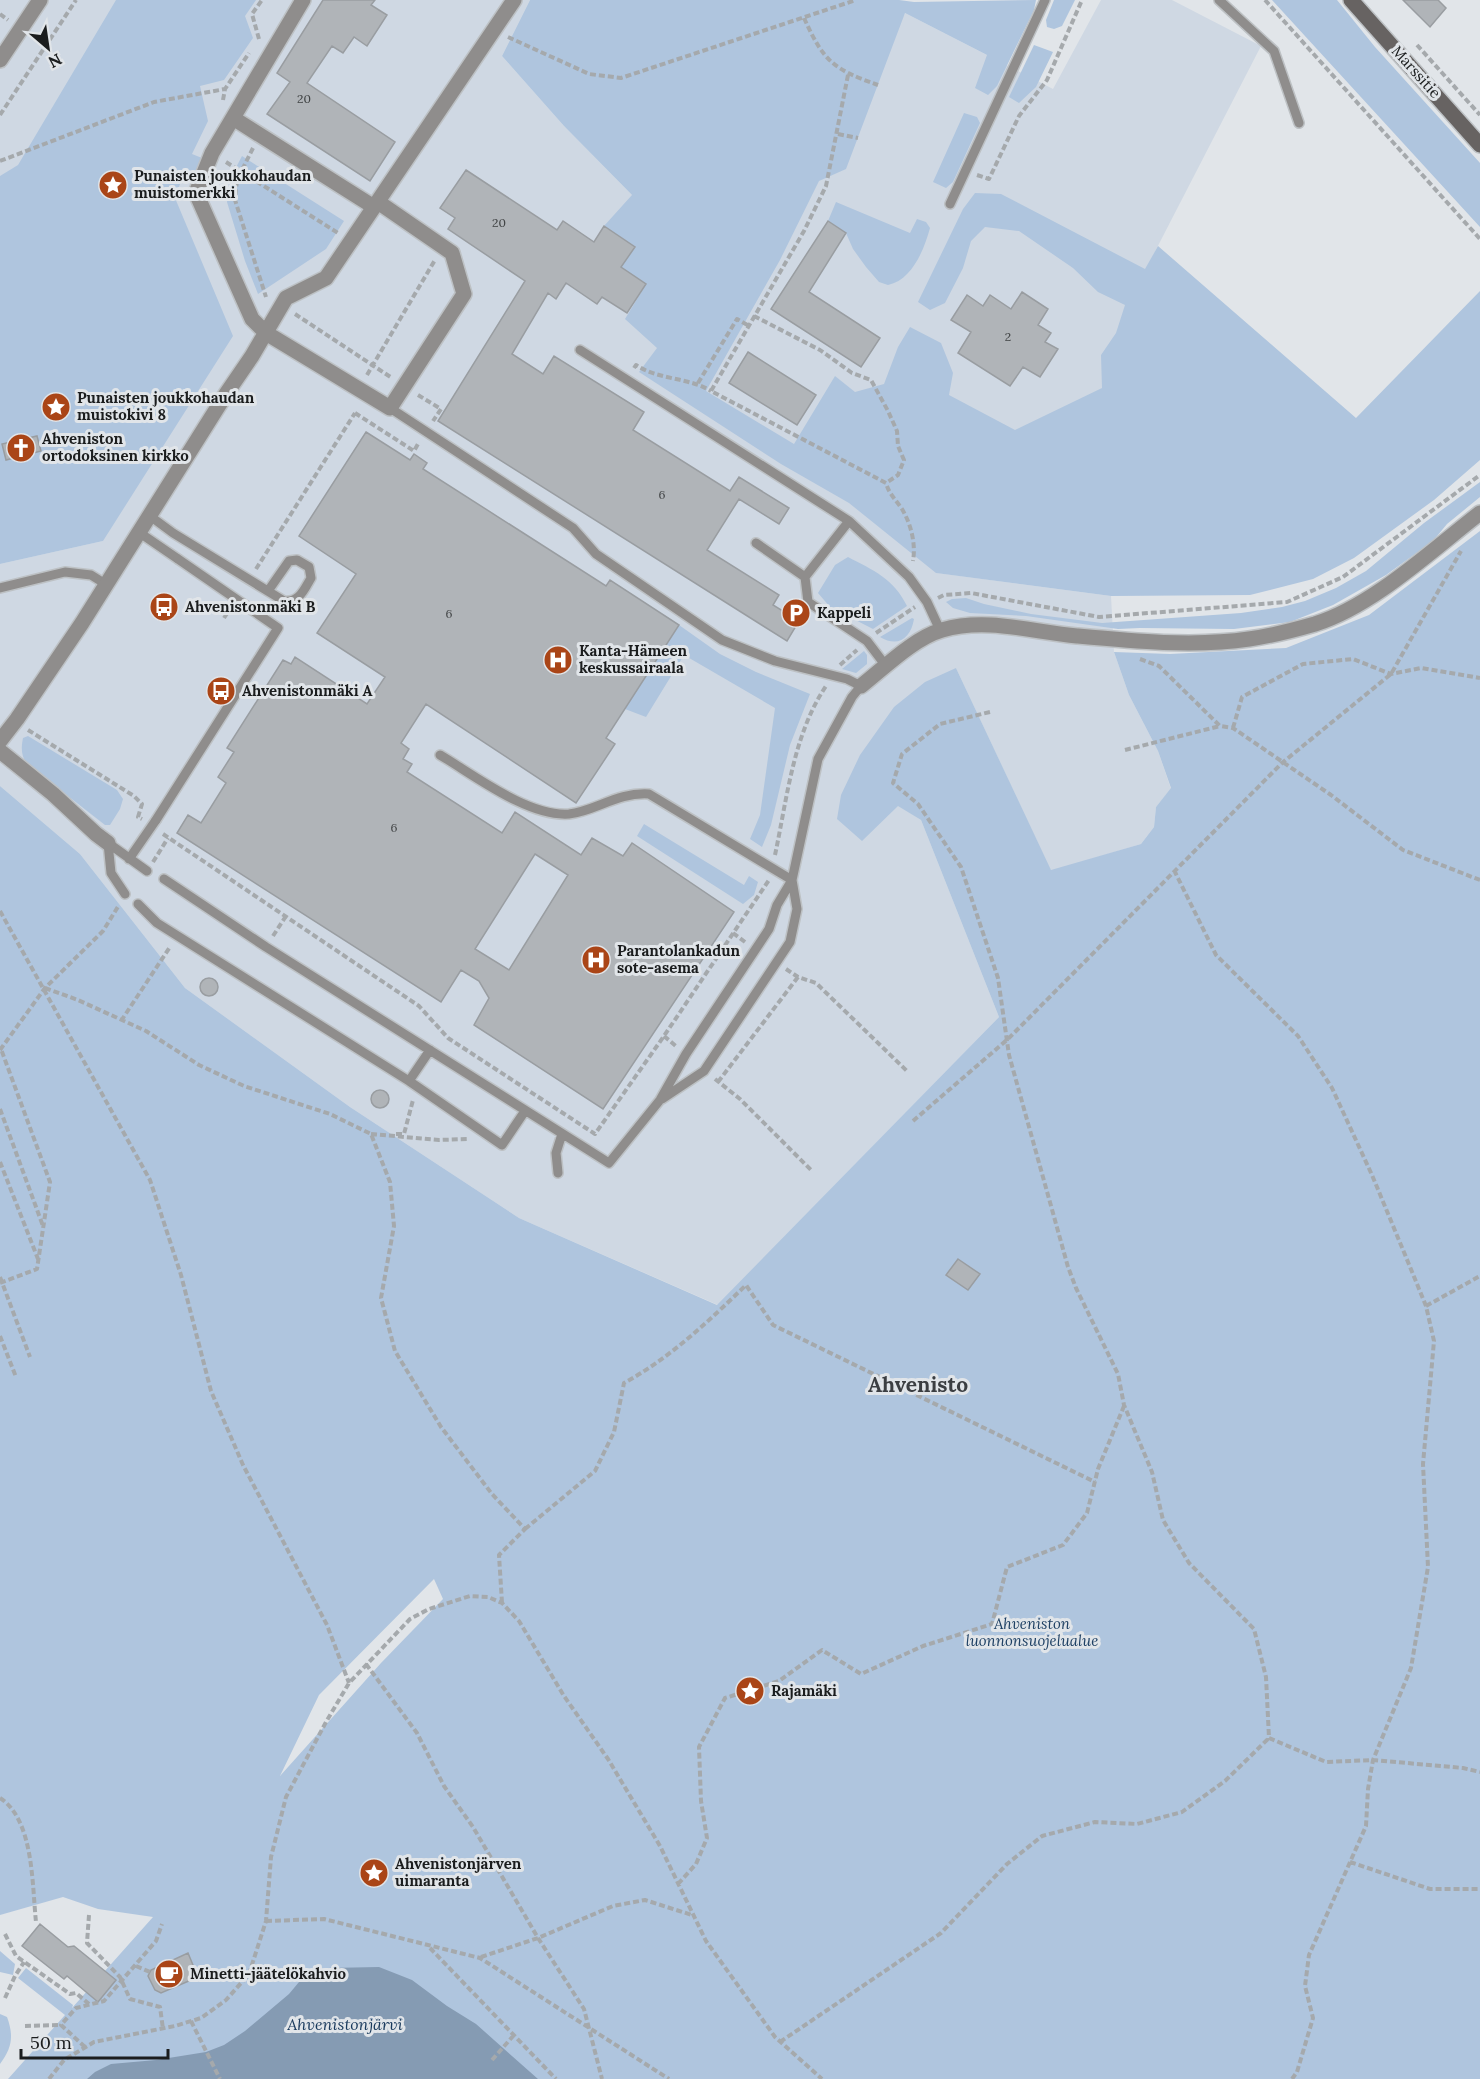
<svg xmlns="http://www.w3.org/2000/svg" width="1480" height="2079" viewBox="0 0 1480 2079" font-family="Lora,serif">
<rect width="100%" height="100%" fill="#e1e5e9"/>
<path fill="#cfd8e3" d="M0,0H530L502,56L564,126L632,195L819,181L905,13L1053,89L1101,0H1172L1261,46L1146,269L1121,380L937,573L1111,596L1114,652L1129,695L1158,751L1171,789L1156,807L1154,827L1141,844L1051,871L956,668L898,805L921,820L999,1017L718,1305L519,1218L350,1107L185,988L80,854L0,786V564L103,541L0,200Z"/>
<path fill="#afc5de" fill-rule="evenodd" d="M116,0H256L245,16L253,38L224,80L200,86L208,121L192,154L202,158L195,177L184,173L175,198L233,336L103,541L0,564V176L18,165Z
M530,0H899L914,2L1036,0L1034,10L997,86L988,95L975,88L987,55L905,13L846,169L819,181L780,260L706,391L794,444L835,376L855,392L884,384L898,347L910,327L941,343L953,373L949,395L1015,430L1102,388L1101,355L1116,333L1125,305L1098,292L1073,268L1019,231L985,227L971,241L963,268L945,303L930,310L918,302L963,209L975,193L1001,194L1145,269L1158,246L1356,418L1480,291V460L1434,500L1354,558L1313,579L1250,595L1111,596L936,573L849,503L781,464L639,372L657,348L625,319L646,284L621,267L635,247L604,226L632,195L564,126L502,56Z
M1054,0H1075L1062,26L1054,29L1047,27L1046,20Z
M1272,0H1337L1375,47L1480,163V227Z
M1034,45L1053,52L1036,87L1019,103L1009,97Z
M964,113L977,117L980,123L953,182L946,188L933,182Z
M242,156L344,221L326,249L258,294L245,261L227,202L231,177Z
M836,202L910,233L917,219L926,222L930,228C924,250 912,280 888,285L879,282L866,267L853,249L846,233L828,221Z
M1480,482V497L1447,524L1433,541L1386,575L1333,605L1290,622L1234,629L1140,628L1118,629L1026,616L970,613L953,608L946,602L952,599L966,598L984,604L1031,614L1102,623L1241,613L1282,607L1305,601L1336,588L1366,571L1424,523Z
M1480,531V2079H8L65,2015L18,1978L26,1968L73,2005L72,2008L153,1917L98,1909L63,1897L0,1915V786L80,854L185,988L350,1107L519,1218L717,1305L999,1017L921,820L898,806L862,841L837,819L841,795L860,755L894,707L925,682L956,668L1051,870L1141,844L1154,827L1156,807L1171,788L1158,751L1129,695L1114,652L1170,654L1286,648L1369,615ZM434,1579L443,1599L381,1663L280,1776L319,1695Z
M848,557C873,570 894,579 907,606L873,629L830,607L818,593L835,565Z
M912,618L914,619C911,638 898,648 880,637Z
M679,625L720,654L756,672L810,694L790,745L771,825L762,847L750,839L760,815L775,708L684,655L646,717L625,709Z
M864,651L867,655V664L856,673L842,669Z
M28,736L117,790L123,799L120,809L110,825H105L27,764C21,756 21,748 23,738Z
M644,824L744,885L749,876L758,882L754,895L743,904L637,836Z
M0,1951L15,1964L13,1975L0,1972Z
M0,2014L7,2017C14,2036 12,2048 0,2064Z"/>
<path fill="#859bb3" d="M379,1967L412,1980L447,2006L476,2024L538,2079H87L95,2072L111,2064L156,2060L206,2052L224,2045L245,2031L289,1994L304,1976L328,1968Z"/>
<path fill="#b0b4b8" stroke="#999da1" stroke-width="1.5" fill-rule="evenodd" d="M323,0H375L371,5L387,15L367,46L354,37L343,53L332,46L307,83L395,142L370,181L267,114L290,82L277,73Z
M1403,0H1438L1446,8L1430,27Z
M466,170L557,230L563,221L594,242L604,226L635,247L621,267L646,284L627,313L602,297L597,304L566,283L556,299L548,293L512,354L543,374L554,356L644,412L633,430L730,491L739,477L789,508L779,524L739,499L707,550L779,595L773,605L799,621L787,641L438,421L525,281L448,229L455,218L440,208Z
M828,221L846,233L809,292L880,338L861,367L771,309Z
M1022,292L1048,309L1038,325L1051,333L1045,342L1058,349L1040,377L1023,367L1010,386L958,353L971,332L951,320L967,295L983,306L990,295L1011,309Z
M748,352L816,395L797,425L729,383Z
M366,432L410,460L414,454L427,463L423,469L517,529L606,586L610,580L679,625L606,738L615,744L576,803L426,704L401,743L409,749L403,759L412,764L407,772L502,833L515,812L581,855L592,838L623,856L632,843L734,912L603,1109L474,1025L489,998L479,981L461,970L441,1002L177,833L188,815L201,823L226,783L218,777L234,752L227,748L283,660L291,664L295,657L367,704L385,677L317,633L356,574L299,536ZM535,854L568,875L509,970L475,949Z
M37,436L41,451L6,460L2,444Z
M200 987a9 9 0 1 1 18 0a9 9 0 1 1-18 0Z
M371 1099a9 9 0 1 1 18 0a9 9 0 1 1-18 0Z
M958,1259L980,1274L968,1290L946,1275Z
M40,1924L68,1947L74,1946L116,1980L98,2002L67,1976L64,1979L22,1946Z
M188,1953L198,1977L161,1993L155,1990L148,1976L151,1970Z"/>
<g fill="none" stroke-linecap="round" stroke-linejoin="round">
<g stroke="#bdc1c4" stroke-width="12">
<path id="service" d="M1219,0L1274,51L1299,123
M950,204L1045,0
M580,350L849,521L909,577L927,602L940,630
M150,516L173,533L284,601C299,603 304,590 311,578L309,567L297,560L289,561L268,591
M849,521L805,577L808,602L867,641L886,666
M140,533L178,559
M756,543L805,577
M0,588L65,572L91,575L107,585
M440,755C474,775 528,817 569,814C596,811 617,792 649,794L792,880
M108,843L111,873L125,894
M108,843L147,871
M129,859L156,820
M164,879L266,947L609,1163L660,1100L686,1054L769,929L777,905L792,880L818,759L852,697L861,686L847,679L775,661L722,640L596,554L573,528L390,408
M138,904L157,923L409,1081L430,1050
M409,1081L502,1145L525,1111
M662,1099L704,1071L790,942L797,909L792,880
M558,1173L556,1153L562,1134"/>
</g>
<g stroke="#bdc1c4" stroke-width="18">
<path id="minor" d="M303,0L212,153L196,193L252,319L266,333L390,408L464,294L452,253L378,202
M0,60L40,0
M233,118L374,207
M861,686C884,668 914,638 942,630C987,617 1032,632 1077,636C1131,641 1195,647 1249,639C1271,636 1294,630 1315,624C1373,606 1432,550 1480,513
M0,741L17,719L82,623L226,394L252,356L286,298L326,278L514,0
M0,751L53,794L96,834L108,843"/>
</g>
<g stroke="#bdc1c4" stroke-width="18">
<path id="secondary" d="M1351,0L1480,145"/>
</g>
<path stroke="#a5a9ac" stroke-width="4" stroke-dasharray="6 3" stroke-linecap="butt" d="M1265,0L1480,239
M0,14L8,20
M804,18C824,62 833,69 878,85
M34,37L46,46
M508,37L589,74L621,78L856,0
M259,39L252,14L262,0
M1417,45L1480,115
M848,75L826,186L804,231L711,391L886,483C889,494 896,500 902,509C911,524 916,544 913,561
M223,100L225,89L249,53
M0,115L76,0
M838,134L858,138
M253,148L237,180L235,200L266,297
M0,161L154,102L225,89
M226,162L338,233
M977,175L989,179L1019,116L1047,80L1082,0
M295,314L392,378
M754,316L820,350L852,373L871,380L888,411L897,431L898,446L904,460L898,475L886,483
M634,368L636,365C658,380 688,377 711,391
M367,375L435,260
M698,383L737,319L749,326
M418,395L441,409L433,421
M355,413L414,451L419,442
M256,569L355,413
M938,598L944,595L971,593L1099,617L1287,602L1343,577L1480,475
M224,618L230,609
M876,633L915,607
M1140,659L1159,666L1220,726L1233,728L1331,795L1403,850L1480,880
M840,665L857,650
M990,712L940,724L902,754L893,783L918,804L961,867L998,978L1009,1055L1068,1267L1076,1288L1118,1374L1124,1405L1152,1472L1163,1520L1189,1563L1254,1629L1266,1677L1269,1738L1326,1762L1373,1760L1463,1768L1480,1772
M1233,728L1242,697L1303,664L1353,659L1391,674L1421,668L1480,678
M28,730L134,796L142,804L138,817L142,819
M1125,750L1220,726
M163,834L419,1006L448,1038L595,1134L664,1036L769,880
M775,855C787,799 793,735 826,686
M153,862L168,838
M1174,870L1216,955L1298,1036L1332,1088L1372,1175L1408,1262L1426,1306L1434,1341L1423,1464L1428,1567L1411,1668L1373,1760L1368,1789L1366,1826L1309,1955L1305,1986L1313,2018L1297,2072L1292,2079
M0,911L150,1180L181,1275L211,1391L243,1465L327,1625L349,1683
M733,933L745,942
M273,936L286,916
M786,969L798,977L816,983L908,1072
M45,988L78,1000L146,1031L199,1065L244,1086L330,1114L371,1134L390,1182L394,1226L381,1298L395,1351L441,1427L492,1494L525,1529L499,1555L502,1603
M121,1021L170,947
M664,1036L677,1047
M0,1050L45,988L103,931L119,905
M715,1079L740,1099L812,1171
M718,1082L798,977
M0,1109L43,1226
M913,1121L1008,1039L1282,763L1391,674L1461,551
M371,1134L439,1140L468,1139
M396,1134H404L413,1100
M0,1162L38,1259
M0,1277L30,1357
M0,1283L37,1269L50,1182L1,1049
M1426,1306L1480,1276
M0,1336L16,1377
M525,1529L595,1471L614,1432L624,1383C670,1358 709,1321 746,1285L773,1325L1095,1482
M366,1664L417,1733L444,1786L473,1827L538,1938L584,2009L602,2079
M0,1798C34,1820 32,1885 36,1922
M1350,1862L1430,1889H1480
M678,1884L696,1864L707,1838L701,1801L699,1747L725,1698L779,1681L822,1650L861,1674L923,1646L992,1624L1007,1567L1063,1545L1087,1513L1098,1469L1124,1406
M89,1915L87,1943L120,1977L130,1999L160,2007L163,2029
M266,1921L324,1919L480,1958L669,2079
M5,1934L16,1956L70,1994L76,1993L89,2004
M430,1948L556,2079
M481,1957L538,1938L613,1906L645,1900L692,1915
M136,1966L150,1972
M5,1998L15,1976L24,1962
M191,2021L220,2079
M25,2026L61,2025
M780,2042L941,1933L1007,1864L1042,1836L1095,1822L1137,1824L1182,1812L1225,1781L1269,1738
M85,2047L61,2025L76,2008L104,2001L156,1941L162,1924
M492,2060L514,2035
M49,2079L64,2060L94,2042L175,2026L201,2018L226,2000L249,1974L266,1921L271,1857L286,1797L326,1722L349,1683L410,1619L429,1609L470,1596L488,1597L502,1603L519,1621L564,1696L608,1759L660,1846L706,1941L775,2037L822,2079"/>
<use href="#service" stroke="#8f8d8c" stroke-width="9"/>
<use href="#minor" stroke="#8f8d8c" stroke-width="15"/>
<use href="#secondary" stroke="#676362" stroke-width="15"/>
<g stroke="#bdc1c4" stroke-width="12" stroke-linecap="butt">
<path id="service-bridge" d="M156,820L278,628L178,559"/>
</g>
<use href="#service-bridge" stroke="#8f8d8c" stroke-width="9"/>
</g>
<defs>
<g id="sight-disc" transform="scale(1.5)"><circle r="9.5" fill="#aa4517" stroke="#e1e5e9"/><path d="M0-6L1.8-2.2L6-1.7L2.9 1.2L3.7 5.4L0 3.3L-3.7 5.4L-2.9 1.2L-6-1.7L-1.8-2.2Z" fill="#fff"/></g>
<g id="church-disc" transform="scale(1.5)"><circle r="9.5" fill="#aa4517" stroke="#e1e5e9"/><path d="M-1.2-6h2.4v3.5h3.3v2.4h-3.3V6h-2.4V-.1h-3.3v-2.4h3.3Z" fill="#fff"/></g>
<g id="bus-disc" transform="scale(1.5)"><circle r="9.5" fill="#aa4517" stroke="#e1e5e9"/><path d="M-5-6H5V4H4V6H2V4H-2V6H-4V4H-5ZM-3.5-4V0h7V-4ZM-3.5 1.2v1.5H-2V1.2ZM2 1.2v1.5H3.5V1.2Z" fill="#fff"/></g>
<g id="parking-disc" transform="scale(1.5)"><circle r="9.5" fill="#aa4517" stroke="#e1e5e9"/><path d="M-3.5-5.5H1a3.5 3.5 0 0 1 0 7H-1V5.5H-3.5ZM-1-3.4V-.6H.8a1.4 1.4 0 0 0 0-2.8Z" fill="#fff"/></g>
<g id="hospital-disc" transform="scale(1.5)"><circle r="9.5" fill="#aa4517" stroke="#e1e5e9"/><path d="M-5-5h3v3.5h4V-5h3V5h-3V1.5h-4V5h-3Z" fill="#fff"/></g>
<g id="cafe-disc" transform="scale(1.5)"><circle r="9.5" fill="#aa4517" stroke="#e1e5e9"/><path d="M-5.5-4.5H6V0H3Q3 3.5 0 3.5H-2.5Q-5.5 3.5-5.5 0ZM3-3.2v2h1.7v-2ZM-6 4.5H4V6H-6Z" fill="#fff"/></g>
</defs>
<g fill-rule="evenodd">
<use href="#sight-disc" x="113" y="185"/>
<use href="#sight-disc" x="56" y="407"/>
<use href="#church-disc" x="21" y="448"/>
<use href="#bus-disc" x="164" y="607"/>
<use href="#parking-disc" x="796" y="613"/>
<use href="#hospital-disc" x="558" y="660"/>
<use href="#bus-disc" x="221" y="691"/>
<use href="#hospital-disc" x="596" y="960"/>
<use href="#sight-disc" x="750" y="1691"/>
<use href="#sight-disc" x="374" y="1873"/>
<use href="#cafe-disc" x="169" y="1974"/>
</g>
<g text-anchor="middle" stroke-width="6" stroke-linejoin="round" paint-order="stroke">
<g font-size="12" fill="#404344">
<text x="304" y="103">20</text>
<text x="499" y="227">20</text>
<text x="1008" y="341">2</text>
<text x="662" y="499">6</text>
<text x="449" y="618">6</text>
<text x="394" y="832">6</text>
</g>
<g font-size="15" fill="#1b1d1e" stroke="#e1e5e9">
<text transform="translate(1416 72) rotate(48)" y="5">Marssitie</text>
</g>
<g font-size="15" font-weight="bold" fill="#1b1d1e" stroke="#e1e5e9" text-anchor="start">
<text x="134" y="181">Punaisten joukkohaudan<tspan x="134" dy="17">muistomerkki</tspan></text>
<text x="77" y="403">Punaisten joukkohaudan<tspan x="77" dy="17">muistokivi 8</tspan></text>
<text x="42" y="444">Ahveniston<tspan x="42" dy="17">ortodoksinen kirkko</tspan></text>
<text x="185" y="612">Ahvenistonmäki B</text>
<text x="817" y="618">Kappeli</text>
<text x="579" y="656">Kanta-Hämeen<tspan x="579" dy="17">keskussairaala</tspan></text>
<text x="242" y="696">Ahvenistonmäki A</text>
<text x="617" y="956">Parantolankadun<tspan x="617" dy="17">sote-asema</tspan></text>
<text x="771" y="1696">Rajamäki</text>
<text x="395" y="1869">Ahvenistonjärven<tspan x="395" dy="17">uimaranta</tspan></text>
<text x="190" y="1979">Minetti-jäätelökahvio</text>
</g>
<g font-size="15" font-style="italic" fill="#1e4064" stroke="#e1e5e9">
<text x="1032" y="1629">Ahveniston<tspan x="1032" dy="17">luonnonsuojelualue</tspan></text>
</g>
<g font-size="16" font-style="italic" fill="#17385b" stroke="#e1e5e9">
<text x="345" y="2030">Ahvenistonjärvi</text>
</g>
<g font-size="21" font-weight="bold" fill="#3b3e42" stroke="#e1e5e9">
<text x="918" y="1392">Ahvenisto</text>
</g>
</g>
<g transform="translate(48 48) rotate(151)" stroke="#e1e5e9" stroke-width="4.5" paint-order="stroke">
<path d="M0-4.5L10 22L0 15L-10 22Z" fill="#1b1d1e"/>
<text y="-9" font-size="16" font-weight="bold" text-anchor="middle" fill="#1b1d1e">N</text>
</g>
<path d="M21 2049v9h147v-9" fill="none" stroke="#1b1d1e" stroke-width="3"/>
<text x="30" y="2049" font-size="18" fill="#1b1d1e" stroke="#e1e5e9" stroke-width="4.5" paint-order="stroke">50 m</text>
</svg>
